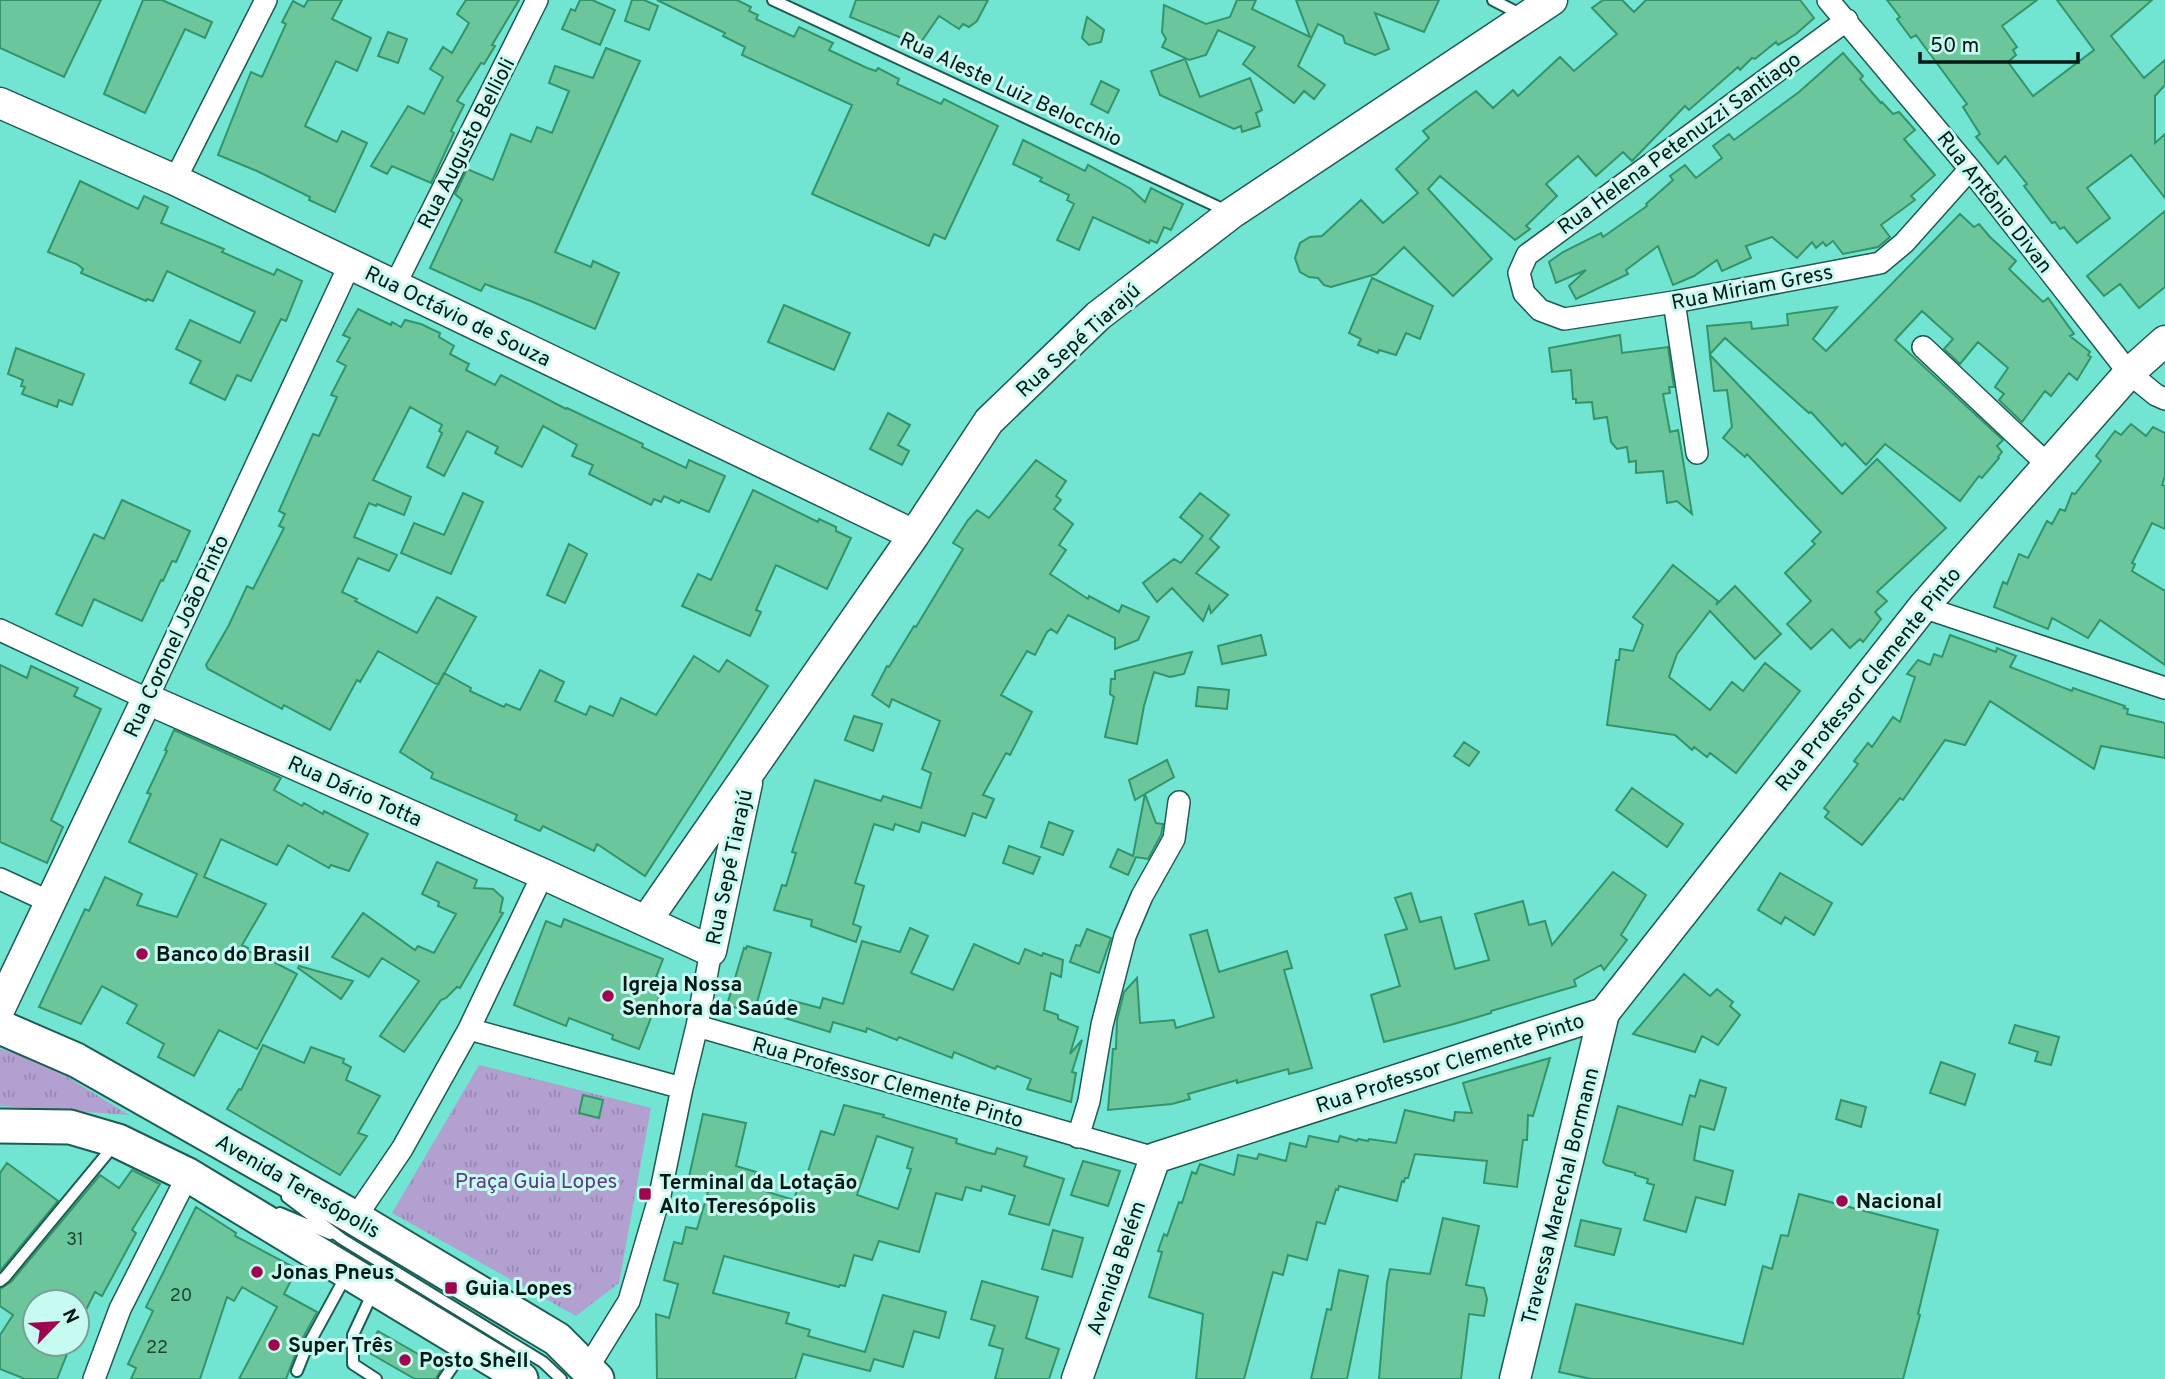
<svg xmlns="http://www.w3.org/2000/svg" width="2165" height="1379" viewBox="0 0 2165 1379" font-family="Overpass,sans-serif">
<defs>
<pattern id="park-tufts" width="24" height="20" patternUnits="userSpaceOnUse" patternTransform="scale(1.75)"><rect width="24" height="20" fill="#b2a0d1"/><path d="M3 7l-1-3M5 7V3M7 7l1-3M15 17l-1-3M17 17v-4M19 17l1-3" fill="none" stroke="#9789b3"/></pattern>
</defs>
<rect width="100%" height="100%" fill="#71e5d2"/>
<path fill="url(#park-tufts)" d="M0,1049L40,1060L129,1115L0,1106Z
M479,1065L651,1108L619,1283L576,1316L392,1213Z"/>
<path fill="#6bc79b" stroke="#33936a" stroke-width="2" fill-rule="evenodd" d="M0,0H101L64,77L0,48Z
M143,0H162L212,22L205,38L185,29L145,113L104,94Z
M308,0H342L332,19L371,38L357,71L336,61L305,126L337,142L342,131L367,143L335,212L309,200L310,197L257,171L218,155L251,72L262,77L286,24L282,22L293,1L304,7Z
M466,0H519L492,45L495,46L484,64L481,63L457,101L464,105L451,131L454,133L431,183L392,166L387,174L371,166L408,106L424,114L443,77L430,69L443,47L452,53L469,23L457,14Z
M580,0H592L615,10L600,45L562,29L571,9L575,11Z
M632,0H644L658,6L649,30L625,21Z
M657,0H737L751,7L749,11L758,15L756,19L794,37L799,27L833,43L829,50L867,68L876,71L878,68L899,79L897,84L941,104L944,99L998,126L945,239L934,234L929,246L812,194L852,105L742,55L745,47L723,36L725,33Z
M856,0H988L977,21L969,27L963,24L959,29L939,16L919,45L850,17Z
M1237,0H1256L1252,9L1310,37L1296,0H1439L1424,32L1375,13L1389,49L1375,55L1345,43L1343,36L1318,24L1298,66L1325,85L1314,99L1304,91L1294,103L1243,64L1255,47L1218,30L1206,55L1189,60L1162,47L1166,39L1162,32L1164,5L1206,24L1230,17Z
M1603,0H1622L1634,12L1646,0H1800L1814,18L1796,34L1778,45L1776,42L1755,59L1752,58L1740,70L1738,67L1689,110L1685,106L1632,161L1623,152L1596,176L1578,156L1546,184L1557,196L1526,226L1530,229L1515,240L1440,176L1428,189L1492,259L1453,296L1404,247L1376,274L1331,287L1324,285L1318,278L1309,277L1300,272L1295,258L1300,243L1310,237L1322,236L1361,200L1383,223L1418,193L1396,169L1429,138L1423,131L1453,108L1476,91L1493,108L1513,90L1518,96L1560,57L1574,71L1617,34L1592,8Z
M1887,0H2037L2002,26L2017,47L2013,50L2016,55L2008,62L2033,96L2094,50L2057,0H2152L2111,36L2144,78L2165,60V85L2155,96V143L2165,134V198L2131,155L2087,188L2110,218L2077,243L2064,227L2060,229L2055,222L2052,223L2024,186L2027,184L2005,156L1998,164L1976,137L1980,134L1963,107L1967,104L1916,35L1911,38L1897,19L1900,17Z
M1087,17L1104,30L1101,42L1089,45L1082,38Z
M388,32L407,39L398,63L378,56Z
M606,48L640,61L555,252L591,267L593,261L619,273L595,329L533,302L485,284L481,291L430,268L462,200L455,194L467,169L493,180L511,134L531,142L537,127L552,133L569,91L549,83L555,66L593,78Z
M1843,53L1863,76L1860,79L1881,103L1882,102L1893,114L1899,112L1915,130L1904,139L1935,175L1911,196L1915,200L1881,225L1890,237L1878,247L1843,254L1833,241L1826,246L1823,242L1816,248L1812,242L1797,258L1772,237L1746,246L1751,258L1722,271L1717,260L1694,276L1673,285L1658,246L1626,270L1628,274L1576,299L1569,286L1586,270L1556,283L1549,262L1563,252L1601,233L1603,237L1647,206L1646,204L1673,180L1670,176L1685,165L1696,178L1722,158L1713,146L1729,134L1734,140L1799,92Z
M1185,59L1200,97L1250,78L1262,110L1256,113L1260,126L1242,132L1241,126L1234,129L1160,95L1151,71Z
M1101,81L1119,90L1108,113L1091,104Z
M1023,140L1085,171L1088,165L1131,189L1145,202L1151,188L1183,204L1171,230L1164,227L1157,243L1150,240L1149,243L1093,217L1079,250L1057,240L1074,204L1067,200L1069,195L1040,181L1042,178L1013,164Z
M80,181L138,209L144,196L168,207L161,223L224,249L222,252L274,275L277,269L302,281L286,321L281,319L251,381L237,375L225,400L190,383L201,361L176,349L190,320L240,343L255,312L167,271L153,301L147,299L146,301L81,273L83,269L77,264L48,252Z
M2165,211V287L2139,308L2120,284L2104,296L2087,276Z
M1960,214L1974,227L1979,224L1990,237L2016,261L2009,269L2043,302L2048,298L2074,334L2070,336L2090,352L2088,355L2091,357L2077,380L2069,373L2051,396L2045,391L2022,422L1999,400L2004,394L1995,387L2008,368L1978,342L1960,364L1944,349L1953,339L1922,311L1895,340L2003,440L1997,446L2002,452L1998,457L1999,458L1982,478L1979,476L1960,501L1885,444L1866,465L1845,443L1842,446L1811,412L1809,413L1725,338L1710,354L1707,326L1751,322L1752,329L1788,325L1787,314L1837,307L1813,339L1826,351Z
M1372,278L1433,306L1420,339L1406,333L1396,355L1379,350L1378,353L1358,345L1361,339L1349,333Z
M784,305L850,333L834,370L768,342Z
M358,309L391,325L392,322L401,327L405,320L421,324L440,333L439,337L454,346L450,354L469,364L466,370L495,385L501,375L566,409L567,408L643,444L642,447L686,468L689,460L725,476L709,512L681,500L679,503L664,496L661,502L654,499L651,505L589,474L593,465L572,456L577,445L543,426L522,467L495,453L498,447L467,431L444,476L427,467L442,433L439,431L442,425L410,407L373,480L411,497L404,515L377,504L376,506L369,503L354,537L397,555L389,571L358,558L342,592L357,599L355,601L417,633L437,597L476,617L438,685L378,651L360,682L357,680L330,730L284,705L282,709L208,669L206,665L229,625L247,586L253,589L284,528L279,526L285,514L279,511L313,434L319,436L337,397L331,395L346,366L337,361L350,338L343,335Z
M1620,335L1622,353L1668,347L1674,387H1669L1670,393L1663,394L1670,432L1678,430L1692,514L1677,501L1667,503L1663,471L1636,473V461L1629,462L1627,447L1617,449L1611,442L1607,417L1594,419L1592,402L1576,403V399H1573L1571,370L1552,372L1549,348Z
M16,348L84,374L72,405L59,400L57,407L22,394L25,387L21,386L23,380L8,374Z
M1710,355L1842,494L1877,459L1946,528L1877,592L1887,601L1875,612L1881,619L1863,642L1860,639L1850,648L1832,629L1811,649L1787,624L1811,601L1785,573L1815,544L1812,541L1821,532L1747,454L1745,457L1723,438L1732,427L1727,390L1714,391Z
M888,413L910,425L898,445L909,451L902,465L870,449Z
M2131,424L2146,436L2153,427L2165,433V476L2162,485L2165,486V529L2152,523L2132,563L2135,564L2132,571L2165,591V665L2100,620L2088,638L2052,618L2048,629L1994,607L2003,582L2007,584L2019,554L2028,558L2047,521L2052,524L2060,509L2065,511L2072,493L2075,494L2101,461L2096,456L2115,431L2121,435Z
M1036,460L1066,481L1056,496L1061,500L1054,509L1073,524L1059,545L1066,550L1050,574L1088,599L1089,596L1119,612L1122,605L1149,617L1138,640L1115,649V638L1068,615L1057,633L1051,629L1047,632L1035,655L1027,651L1001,695L1032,712L1010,755L1006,753L983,795L994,799L986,818L973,813L965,836L922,822L919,832L895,824L893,830L874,824L855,883L864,886L853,924L861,927L856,942L811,926L812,920L774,910L782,885L786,886L796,853L792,852L815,780L881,801L883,796L921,808L931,773L922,769L940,721L892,699L889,707L872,695L887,666L889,667L914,626L916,627L963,549L953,543L968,520L977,510L989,518Z
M753,490L818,522L819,519L836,527V531L851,538L827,589L776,565L756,610L761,612L750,636L682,606L698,574L711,580Z
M463,493L483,502L451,574L401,553L414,523L444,535Z
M1200,493L1229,515L1210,539L1219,547L1196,573L1228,595L1211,613L1209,606L1203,621L1172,588L1157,602L1143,583L1174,559L1181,563L1203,536L1180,517Z
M122,500L190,531L176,562L172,561L163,581L161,580L142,621L94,599L82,626L56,614L94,534L104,539Z
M569,544L587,554L565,603L547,595Z
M1673,565L1718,601L1716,605L1735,586L1781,634L1755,659L1710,611L1677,654L1669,677L1710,710L1732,682L1743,691L1765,663L1800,691L1736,773L1710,753L1707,757L1694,747L1692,750L1675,735L1607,725L1616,660H1619L1620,649L1633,651L1643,625L1633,617Z
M1261,635L1266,655L1222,664L1218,646Z
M1950,635L1996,652L1997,648L2016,656L2010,667L2072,691L2073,688L2125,706L2124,708L2128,709L2127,714L2165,723V758L2101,746L2094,769L1990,701L1965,745L1945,740L1903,800L1900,798L1862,845L1825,817L1829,812L1824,808L1858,764L1854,761L1868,743L1872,747L1893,717L1900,722L1915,677L1907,674L1918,660L1930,665L1934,654L1942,657Z
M1192,652L1184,674L1170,677L1154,672L1144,706L1137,744L1105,737L1114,697L1110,694L1111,679H1115V671Z
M694,656L719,672L727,660L768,686L645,876L597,844L594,851L543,826L540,831L515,820L517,815L431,778L433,773L400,752L444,673L471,688L470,691L504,707L506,704L520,710L540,670L564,682L555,701L586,715L590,706L613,716L621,698L656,715Z
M0,665L27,678L31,666L78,688L74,696L101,709L51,820L63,827L47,863L0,842Z
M1198,687L1229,690L1227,709L1196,706Z
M854,716L882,724L873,751L845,740Z
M174,730L281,778L274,790L302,806L304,803L323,814L324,811L368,834L349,871L331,865L329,868L288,845L277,865L221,839L204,877L266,904L242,945L248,948L247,951L260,955L297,974L257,1049L219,1030L194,1076L158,1057L164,1044L127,1023L137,1005L102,986L81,1024L39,1007L85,909L89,911L105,877L142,894L137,905L177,917L197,874L129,842L151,794L147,793L167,751L165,750Z
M1464,742L1479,752L1469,766L1454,756Z
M1167,760L1174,777L1145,794L1156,823L1163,824L1161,835L1148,859L1136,857L1128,875L1110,867L1118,849L1133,856L1145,794L1135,800L1129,780Z
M1632,788L1683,824L1667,847L1616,810Z
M1049,822L1073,831L1063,855L1041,847Z
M1009,846L1040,857L1033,874L1003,863Z
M437,862L477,880L474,888L493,889L503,898L500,912L503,913L460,988L457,987L446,998L441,1000L404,1052L380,1036L419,981L382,958L369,977L332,957L363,913L415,950L418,946L434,953L456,914L438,906L439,902L422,894Z
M1613,872L1646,895L1621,935L1627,940L1604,970L1601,965L1574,980L1576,986L1491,1011V1013L1454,1024L1384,1042L1371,995L1400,986L1385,935L1407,929L1395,898L1411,893L1420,922L1441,917L1455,969L1489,960L1475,914L1523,901L1529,925L1545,921L1552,945Z
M1780,873L1832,903L1814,935L1785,917L1781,924L1758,910Z
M564,919L663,959L656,977L665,981L639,1049L612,1039L613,1035L569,1018L566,1026L514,1005L546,921L561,927Z
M910,928L928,936L911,973L953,990L974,944L1019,964L1025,949L1042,956L1043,953L1063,960L1061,977L1051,973L1044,1010L1058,1015V1019L1078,1027L1070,1054L1082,1040L1072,1072L1076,1073L1071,1102L1027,1089L1031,1079L997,1066L995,1069L954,1052L952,1058L899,1037L897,1040L867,1028L866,1032L833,1022L830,1032L785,1018L790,1000L820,1008L823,998L843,1004L862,941L900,952Z
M1087,929L1111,938L1099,973L1070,962L1076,945L1080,946Z
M1207,930L1219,972L1287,951L1292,968L1284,970L1312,1068L1289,1074L1288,1069L1237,1083V1080L1188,1094L1190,1099L1172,1104L1108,1110L1113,1049H1116L1117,1020L1124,992L1137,978L1140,1023L1174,1020L1176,1028L1214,1017L1190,935Z
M747,946L771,953L754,1013L727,1005L744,948L746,949Z
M299,966L353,981L341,999L298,968Z
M1684,974L1710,996L1717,989L1733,1002L1730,1006L1740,1015L1718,1045L1702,1036L1695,1052L1633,1034Z
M2015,1025L2059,1037L2051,1065L2035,1061L2038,1052L2009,1043Z
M263,1045L304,1063L311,1047L344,1059L343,1063L351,1067L346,1080L380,1096L358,1133L367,1136L340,1175L227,1109L239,1089L241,1090Z
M1550,1058L1533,1116L1528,1115L1527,1140H1523L1517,1187L1484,1183L1487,1161L1415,1154L1408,1178H1405L1404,1182L1402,1181L1397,1201L1339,1186L1338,1190L1336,1189L1325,1224L1317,1222L1307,1260L1288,1255L1283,1275L1273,1272L1244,1379H1196L1203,1314L1149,1297L1162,1252L1158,1251L1164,1234L1167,1236L1179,1202L1182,1203L1192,1172L1196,1174L1200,1164L1234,1175L1238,1155L1257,1159L1259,1154L1286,1161L1290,1143L1306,1147L1309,1136L1338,1142L1340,1136L1357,1141L1358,1139L1368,1141L1369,1139L1396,1143L1405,1110L1454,1121L1455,1112L1472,1113L1463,1083Z
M1941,1062L1975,1074L1965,1105L1930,1093Z
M1700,1080L1726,1088L1714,1130L1700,1126L1694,1160L1733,1171L1725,1205L1696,1197L1686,1232L1644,1220L1654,1185L1647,1183L1648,1179L1635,1175V1173L1606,1165L1603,1162L1618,1106L1682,1125L1690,1095L1695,1097Z
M583,1095L603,1100L599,1118L579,1113Z
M1841,1100L1866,1107L1861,1127L1836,1119Z
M844,1105L884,1115L883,1117L957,1139L956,1143L989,1153L995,1154L997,1148L1027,1157L1024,1166L1064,1179L1049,1225L1009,1214L1015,1196L982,1186L981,1191L966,1187L962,1200L936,1193L919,1252L879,1241L872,1260L854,1255L845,1286L840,1285L839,1287L724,1256L713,1293L789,1313L786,1323L810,1330L808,1336L865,1352L883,1295L946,1312L939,1338L914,1331L903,1367L874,1359L870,1371L803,1354L795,1379H657L656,1314L669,1318L678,1284L664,1280L674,1242L682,1244L686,1227L697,1229L708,1192L687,1186L703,1114L746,1123L736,1166L756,1172L751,1187L794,1200L799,1183L804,1184L821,1131L834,1135ZM877,1136L913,1148L907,1168L911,1169L898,1209L857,1195Z
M1083,1161L1120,1171L1108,1206L1071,1195Z
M7,1163L58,1201L0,1271V1173Z
M132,1170L160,1184L132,1230L136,1233L102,1296L95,1292L85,1312L77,1308V1302H65L45,1292L40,1302H35V1344H71L57,1379H25L0,1369V1335L13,1315L0,1306V1289L11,1282L100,1175L119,1188Z
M1799,1194L1938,1230L1918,1314L1920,1315L1903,1379H1591L1559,1372L1576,1304L1743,1344L1763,1266L1772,1269L1781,1235L1788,1236Z
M196,1207L236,1233L235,1236L297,1269L284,1294L317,1312L298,1347L286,1379H239L277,1307L242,1287L234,1301L227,1297L200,1379H131L136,1368L128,1364L153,1311L146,1307Z
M1443,1218L1479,1226L1466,1285L1484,1288L1487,1299L1484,1316L1469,1314L1461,1379H1379L1387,1283L1390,1269L1430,1274Z
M1581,1220L1621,1229L1614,1255L1575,1246Z
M1053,1230L1083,1238L1072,1277L1042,1269Z
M1339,1270L1368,1276L1347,1379H1311L1327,1309L1331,1310Z
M982,1281L1038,1297L1026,1338L1059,1349L1049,1379H995L1003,1349L989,1345L995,1326L971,1319Z
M378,1331L442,1368L436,1379H415L366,1351Z"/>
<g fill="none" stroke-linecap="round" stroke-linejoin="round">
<g stroke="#1c5c53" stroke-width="14">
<path id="lane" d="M773,0L1229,212
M1493,0L1524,16
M287,1197L342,1239L543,1362L561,1379
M280,1213L330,1234
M0,1281L5,1277L115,1144
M374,1290L353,1335V1364L376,1379
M297,1371L305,1351L347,1274
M444,1379L466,1347"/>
</g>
<g stroke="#1c5c53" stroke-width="24">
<path id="street" d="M1828,0L1970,169L2129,373L2156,395L2165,399
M1847,20L1527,255L1519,273L1524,293L1540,310L1564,319L1674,302L1880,263L1904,243L1970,169
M175,180L266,0
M395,285L537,0
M1674,302L1697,453
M1923,347L2047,464
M1923,607L2165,688
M0,630L147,699L350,264
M0,879L50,902
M697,1026L1155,1158
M469,1029L682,1088
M1078,1137L1089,1101L1102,1025L1125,936L1142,896L1174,839L1179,802
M355,1218L402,1149L469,1029L543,874
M587,1369L629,1301L660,1195L682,1088L697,1026L711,951
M94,1379L120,1309L188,1175"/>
</g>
<g stroke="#1c5c53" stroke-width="33">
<path id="secondary" d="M0,103L175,180L914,535
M646,921L914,535L989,421L1098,316L1232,213L1552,0
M0,1008L147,699L543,874L711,951L747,783
M1077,1379L1155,1158L1604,1013L1923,607L2129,373L2165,341
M1515,1379L1604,1013"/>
</g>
<g stroke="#1c5c53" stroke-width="37">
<path id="primary" d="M0,1027L76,1060L355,1218L557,1339L597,1379
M0,1126L70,1127L118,1141L188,1175L505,1367L521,1379"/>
</g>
<use href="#lane" stroke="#fff" stroke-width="10"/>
<use href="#street" stroke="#fff" stroke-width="21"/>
<use href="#secondary" stroke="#fff" stroke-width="30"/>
<use href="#primary" stroke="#fff" stroke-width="33"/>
</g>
<g fill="#9e064f" stroke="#c7fbf1" stroke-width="2.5">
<circle cx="142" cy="954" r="7"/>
<circle cx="608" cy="996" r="7"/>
<rect x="638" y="1187" width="14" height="14" rx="3.5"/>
<circle cx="1842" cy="1201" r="7"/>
<circle cx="257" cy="1272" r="7"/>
<rect x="444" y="1281" width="14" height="14" rx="3.5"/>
<circle cx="274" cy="1345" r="7"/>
<circle cx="405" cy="1360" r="7"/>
</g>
<g text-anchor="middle" stroke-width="6" stroke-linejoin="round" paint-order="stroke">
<g font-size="18" fill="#1c4436">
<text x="75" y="1245">31</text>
<text x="181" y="1301">20</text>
<text x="157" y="1353">22</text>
</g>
<g font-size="21" fill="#011815" stroke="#c7fbf1">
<text transform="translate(1011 89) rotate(25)" y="7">Rua Aleste Luiz Belocchio</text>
<text transform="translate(466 143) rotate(-63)" y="7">Rua Augusto Bellioli</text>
<text transform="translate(1679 143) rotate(-36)" y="7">Rua Helena Petenuzzi Santiago</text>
<text transform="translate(1995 202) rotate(52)" y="7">Rua Antônio Divan</text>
<text transform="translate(1752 287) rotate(-11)" y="7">Rua Miriam Gress</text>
<text transform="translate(458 316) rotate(26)" y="7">Rua Octávio de Souza</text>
<text transform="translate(1078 340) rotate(-42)" y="7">Rua Sepé Tiarajú</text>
<text transform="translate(176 636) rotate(-65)" y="7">Rua Coronel João Pinto</text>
<text transform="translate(1868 679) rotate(-51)" y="7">Rua Professor Clemente Pinto</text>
<text transform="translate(355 791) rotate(24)" y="7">Rua Dário Totta</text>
<text transform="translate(729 867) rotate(-78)" y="7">Rua Sepé Tiarajú</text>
<text transform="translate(1450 1063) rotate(-18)" y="7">Rua Professor Clemente Pinto</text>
<text transform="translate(888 1082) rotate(16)" y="7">Rua Professor Clemente Pinto</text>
<text transform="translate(298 1186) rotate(30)" y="7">Avenida Teresópolis</text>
<text transform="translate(1560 1196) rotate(-76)" y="7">Travessa Marechal Bormann</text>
<text transform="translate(1116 1268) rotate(-71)" y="7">Avenida Belém</text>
</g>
<g font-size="21" font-weight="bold" fill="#011815" stroke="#c7fbf1" text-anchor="start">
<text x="156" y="961">Banco do Brasil</text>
<text x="622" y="991">Igreja Nossa<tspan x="622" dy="24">Senhora da Saúde</tspan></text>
<text x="659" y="1189">Terminal da Lotação<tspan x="659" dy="24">Alto Teresópolis</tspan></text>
<text x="1856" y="1208">Nacional</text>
<text x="271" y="1279">Jonas Pneus</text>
<text x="465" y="1295">Guia Lopes</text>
<text x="288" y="1352">Super Três</text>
<text x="419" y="1367">Posto Shell</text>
</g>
<g font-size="21" fill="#5c378a" stroke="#c7fbf1">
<text x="536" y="1188">Praça Guia Lopes</text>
</g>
</g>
<g transform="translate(56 1323) rotate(65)"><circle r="33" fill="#c7fbf1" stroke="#78a099" stroke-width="2"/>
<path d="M0-5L12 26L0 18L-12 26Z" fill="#9e064f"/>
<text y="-10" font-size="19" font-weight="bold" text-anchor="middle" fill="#011815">N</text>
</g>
<path d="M1920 52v10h158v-10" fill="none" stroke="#011815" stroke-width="3.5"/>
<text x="1930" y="52" font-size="21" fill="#011815" stroke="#c7fbf1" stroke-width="5" paint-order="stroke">50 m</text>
</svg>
